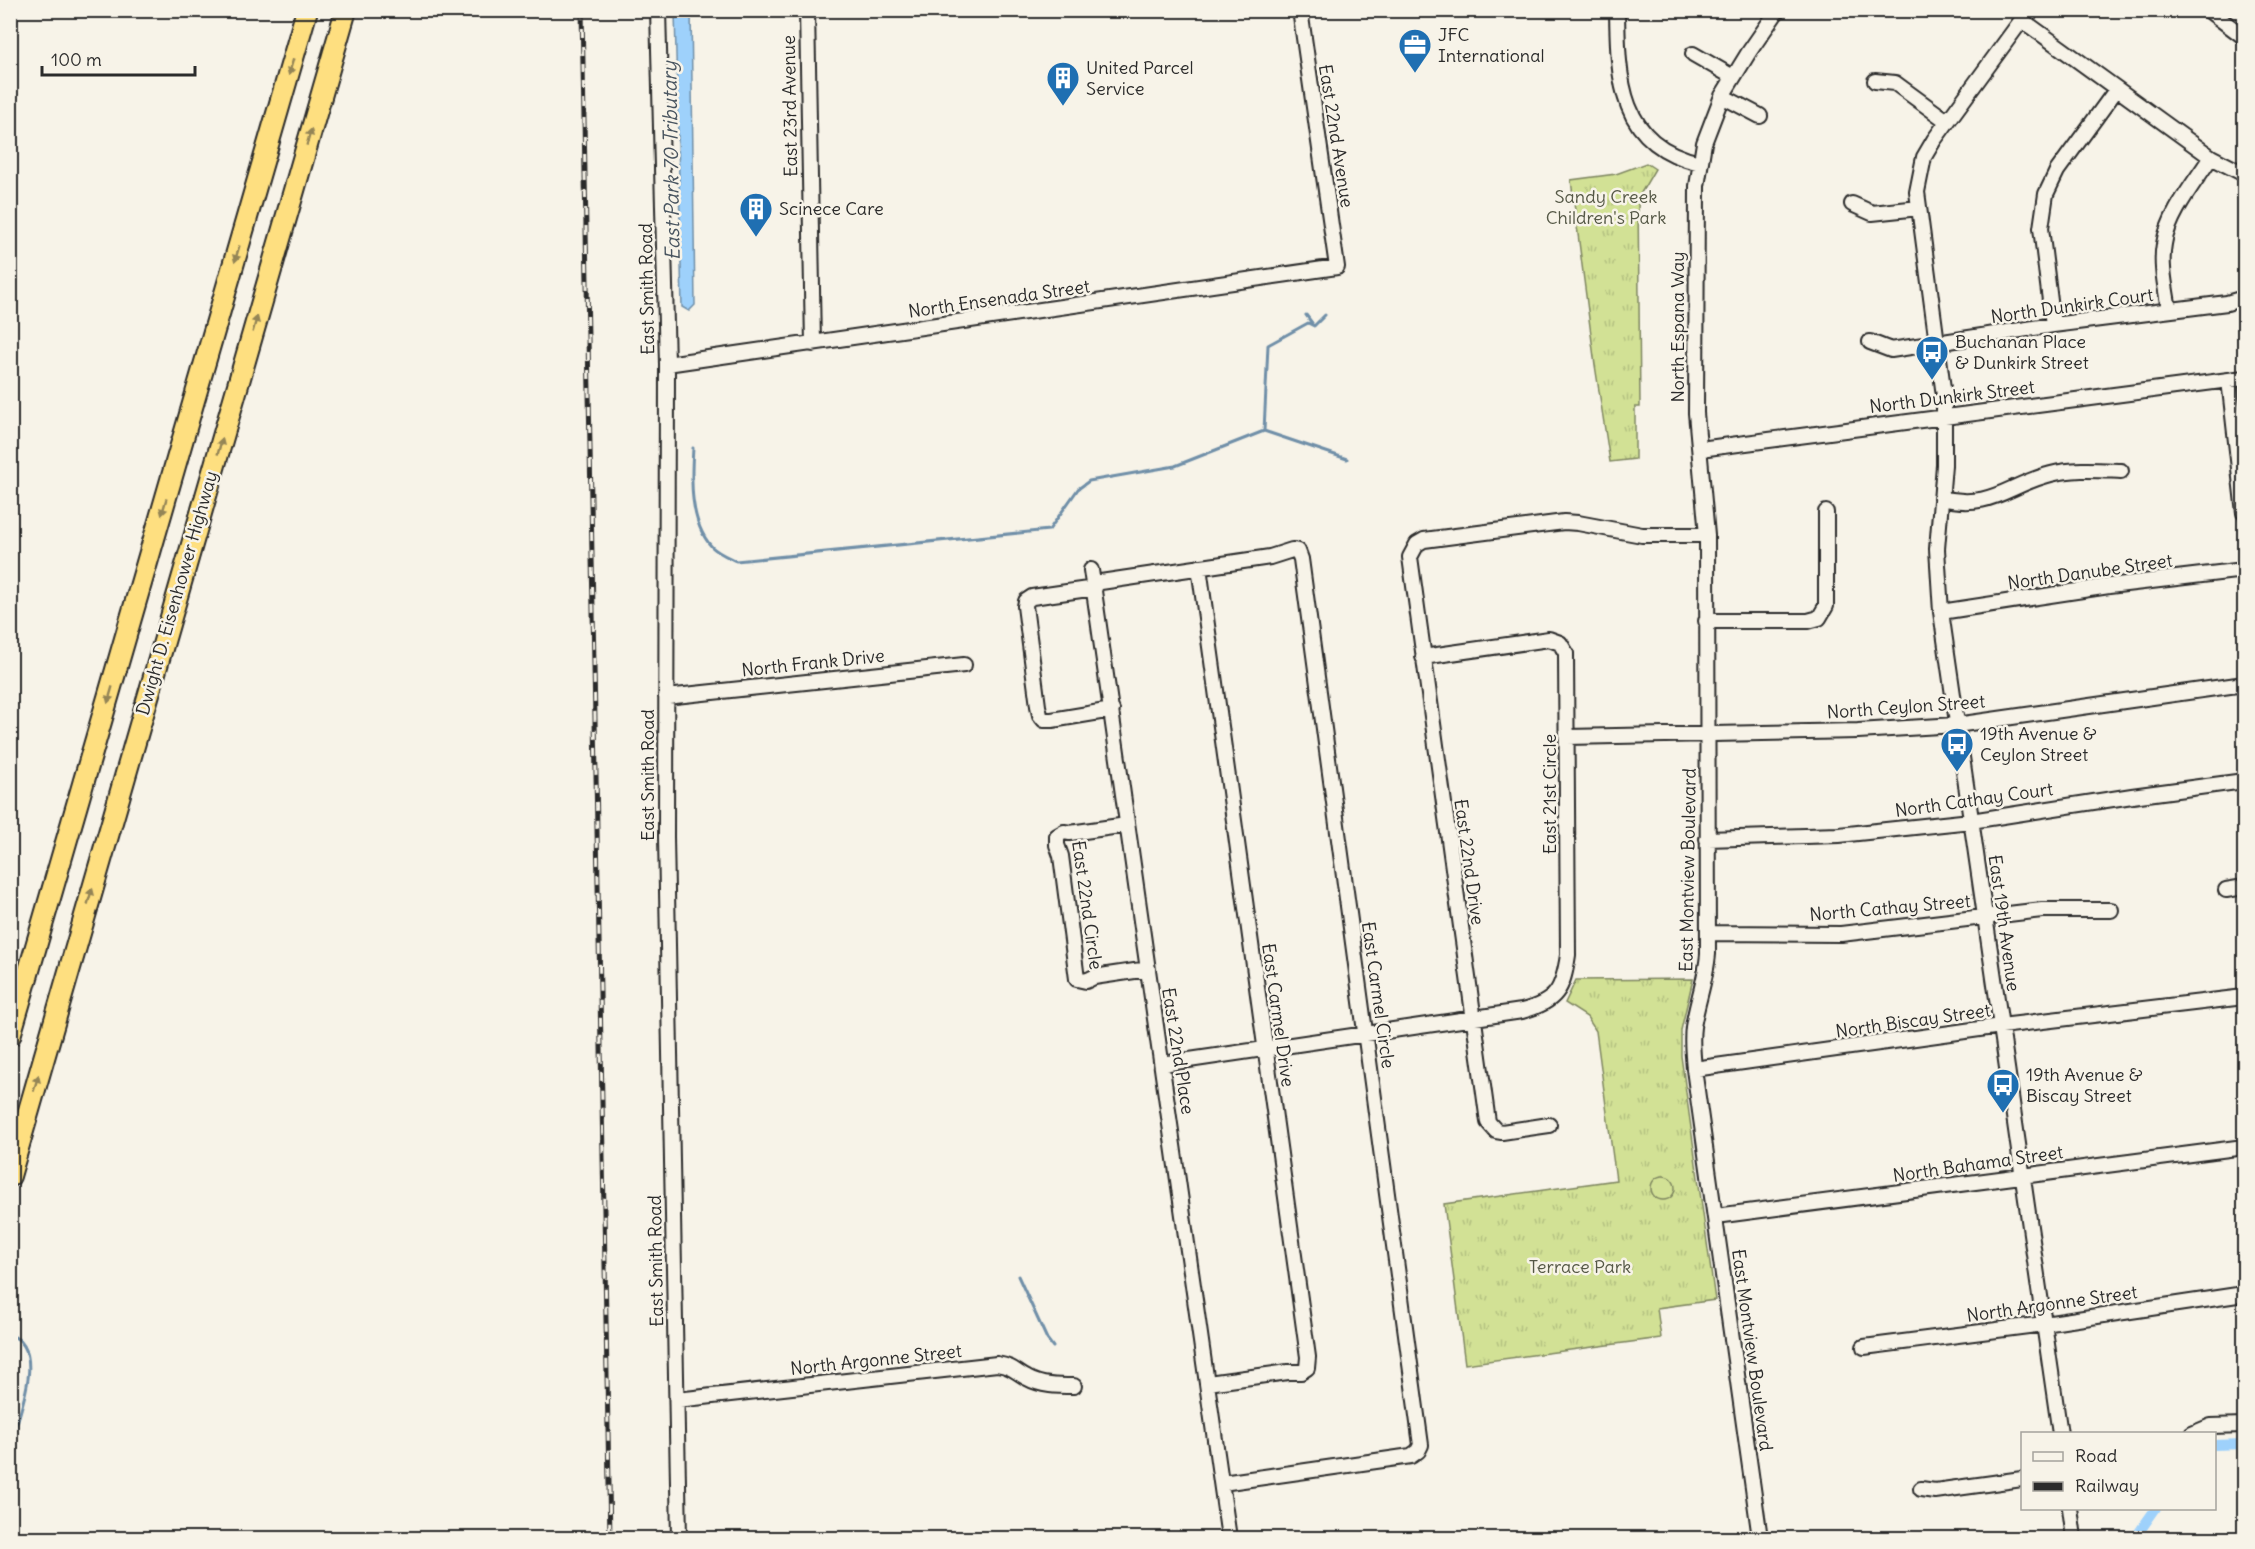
<svg xmlns="http://www.w3.org/2000/svg" width="2255" height="1549" viewBox="0 0 2255 1549" font-family="Delius,sans-serif">
<defs>
<pattern id="grass-tufts" width="24" height="20" patternUnits="userSpaceOnUse" patternTransform="scale(1.5)"><rect width="24" height="20" fill="#d2e195"/><path d="M3 7l-1-3M5 7V3M7 7l1-3M15 17l-1-3M17 17v-4M19 17l1-3" fill="none" stroke="#b4c181"/></pattern>
</defs>
<rect width="100%" height="100%" fill="#f7f3e8"/>
<filter id="ink" filterUnits="userSpaceOnUse"><feTurbulence type="fractalNoise" baseFrequency=".0167" numOctaves="2"/><feDisplacementMap in="SourceGraphic" scale="12" xChannelSelector="R" yChannelSelector="G"/><feConvolveMatrix kernelMatrix="1 2 1 2 8 2 1 2 1" color-interpolation-filters="sRGB"/></filter>
<g filter="url(#ink)">
<path fill="url(#grass-tufts)" stroke="#7e8660" stroke-width="1.5" d="M1646,163L1655,169L1638,198L1640,407H1635V459L1610,462L1595,365L1571,180L1616,174Z
M1693,979L1681,1030V1056L1715,1300L1657,1308L1661,1338L1465,1364L1444,1204L1616,1180L1596,1031L1587,1017L1565,1003L1576,980Z"/>
<path fill="#d2e195" stroke="#7e8660" stroke-width="1.5" d="M1651 1188a12 12 0 1 1 24 0a12 12 0 1 1-24 0Z"/>
<path fill="#9ed1fb" stroke="#708fa8" stroke-width="1.5" d="M675,11H691L695,305L689,311L682,307Z"/>
<g fill="none" stroke-linecap="round" stroke-linejoin="round">
<path stroke="#708fa8" stroke-width="3" d="M1306,315L1312,323
M1264,431L1347,459
M693,448C691,479 689,522 712,547C718,553 728,557 736,561L1049,530L1078,489L1089,481L1175,466L1264,431L1268,345L1308,323L1314,326L1325,315
M1018,1276L1047,1339L1053,1347
M10,1335C48,1347 18,1417 10,1445"/>
<path stroke="#9ed1fb" stroke-width="10" d="M2214,1445L2244,1444
M2135,1538L2156,1508"/>
<g stroke="#2b2b2b" stroke-width="18">
<path id="minor" d="M658,10L667,364L666,837L679,1538
M807,10L813,344
M1617,10C1618,80 1619,145 1700,163
M2029,10L1934,140L1924,157L1917,192L1944,396V465L1937,549L1941,612L2060,1434
M2208,10L2244,37
M2022,20L2211,157L2244,174
M1693,54L1733,77
M1875,81L1895,83L1947,121
M1722,96L1760,116
M1852,204L1872,213L1919,208
M2169,310C2166,289 2160,265 2164,244C2168,215 2195,182 2211,157
M2053,325L2041,228L2046,194L2057,171L2116,90
M1870,342L1891,350L2053,325L2227,303L2244,298
M667,364L1337,267L1300,10
M2229,380L2244,513
M1700,449L2244,378
M1941,498C1992,510 2007,485 2051,474C2074,468 2097,470 2121,471
M1199,567L1308,1357L1307,1368L1301,1372H1288L1208,1383
M1091,570L1229,1538
M1094,583L1270,557L1292,550L1298,551L1301,559L1421,1445L1418,1451L1411,1456L1222,1483
M1095,588L1032,597L1026,601L1025,606L1038,706L1040,715L1044,720H1052L1112,710
M1941,612L2109,586L2244,570
M1706,621H1808L1819,618L1826,606V512
M666,697L964,665
M1567,737L1858,731L1956,725L2244,684
M1127,825L1070,833L1064,832L1057,836V845L1061,856L1077,979L1086,981L1094,977L1148,969
M1707,839L1839,835L1971,821L2132,796L2244,781
M2226,890L2244,887
M1708,933L1841,934L2042,910H2111
M1162,1064L1522,1011C1557,1002 1563,989 1568,955L1566,653L1560,643L1549,639L1423,657
M1694,1069L2001,1026L2244,997
M1549,1125L1502,1132L1496,1131L1488,1122L1410,557L1417,544L1424,540L1564,522L1578,523L1642,535H1707
M1716,1216L2244,1147
M1864,1347L2044,1324L2244,1294
M677,1400L997,1364C1014,1367 1014,1371 1027,1378C1041,1386 1058,1386 1074,1386
M2192,1434L2211,1426L2244,1425
M1921,1489L1935,1491L2022,1479
M2070,1508L2074,1538
M1760,1538L1694,1069C1693,1055 1691,1041 1693,1027C1697,1002 1706,979 1708,954L1707,535L1696,413L1697,186L1704,143L1722,96L1749,52L1778,10"/>
</g>
<g stroke="#2b2b2b" stroke-width="24">
<path id="highway" d="M10,1036L307,10
M10,1176L346,10"/>
</g>
<use href="#minor" stroke="#f7f3e8" stroke-width="14"/>
<use href="#highway" stroke="#fedf80" stroke-width="20"/>
<g stroke="#2b2b2b" stroke-width="5">
<path id="rail" d="M582,10L610,1538"/>
</g>
<use href="#rail" stroke="#f7f3e8" stroke-width="3" stroke-dasharray="9" stroke-linecap="butt"/>
</g>
<defs><path id="oneway-solid" d="M-6-.8H1V-3.2L6.5 0L1 3.2V.8H-6Z" transform="scale(1.5)"/></defs>
<g fill="#948556">
<use href="#oneway-solid" transform="translate(291 67) rotate(106)"/>
<use href="#oneway-solid" transform="translate(309 137) rotate(-74)"/>
<use href="#oneway-solid" transform="translate(237 254) rotate(106)"/>
<use href="#oneway-solid" transform="translate(255 324) rotate(-74)"/>
<use href="#oneway-solid" transform="translate(220 446) rotate(-74)"/>
<use href="#oneway-solid" transform="translate(164 507) rotate(106)"/>
<use href="#oneway-solid" transform="translate(110 695) rotate(106)"/>
<use href="#oneway-solid" transform="translate(90 896) rotate(-74)"/>
<use href="#oneway-solid" transform="translate(36 1083) rotate(-74)"/>
</g>
</g>
<defs>
<g id="office-pin" transform="scale(1.725)"><path d="M0 17L-7.5 6A9.5 9.5 0 1 1 7.5 6Z" fill="#1f6fb2" stroke="#f7f3e8"/><path d="M-6-3h4V-5.5h4V-3h4V5H-6ZM-1-4.5V-3h2v-1.5ZM-6 0V1H6V0Z" fill="#fff"/></g>
<g id="building-pin" transform="scale(1.725)"><path d="M0 17L-7.5 6A9.5 9.5 0 1 1 7.5 6Z" fill="#1f6fb2" stroke="#f7f3e8"/><path d="M-4-6H4V6H1V3H-1V6H-4ZM-2.5-4.3h1.7v1.8h-1.7ZM.8-4.3h1.7v1.8H.8ZM-2.5-1h1.7V.8h-1.7ZM.8-1h1.7V.8H.8Z" fill="#fff"/></g>
<g id="bus-pin" transform="scale(1.725)"><path d="M0 17L-7.5 6A9.5 9.5 0 1 1 7.5 6Z" fill="#1f6fb2" stroke="#f7f3e8"/><path d="M-5-6H5V4H4V6H2V4H-2V6H-4V4H-5ZM-3.5-4V0h7V-4ZM-3.5 1.2v1.5H-2V1.2ZM2 1.2v1.5H3.5V1.2Z" fill="#fff"/></g>
</defs>
<g fill-rule="evenodd">
<use href="#office-pin" x="1415" y="45"/>
<use href="#building-pin" x="1063" y="78"/>
<use href="#building-pin" x="756" y="209"/>
<use href="#bus-pin" x="1932" y="352"/>
<use href="#bus-pin" x="1957" y="744"/>
<use href="#bus-pin" x="2003" y="1085"/>
</g>
<g text-anchor="middle" stroke-width="5" stroke-linejoin="round" paint-order="stroke">
<g font-size="18" fill="#2b2b2b" stroke="#f7f3e8" text-anchor="start">
<text x="1438" y="41">JFC<tspan x="1438" dy="21">International</tspan></text>
<text x="1086" y="74">United Parcel<tspan x="1086" dy="21">Service</tspan></text>
<text x="779" y="215">Scinece Care</text>
<text x="1955" y="348">Buchanan Place<tspan x="1955" dy="21">&amp; Dunkirk Street</tspan></text>
<text x="1980" y="740">19th Avenue &amp;<tspan x="1980" dy="21">Ceylon Street</tspan></text>
<text x="2026" y="1081">19th Avenue &amp;<tspan x="2026" dy="21">Biscay Street</tspan></text>
</g>
<g font-size="18" fill="#2b2b2b" stroke="#f7f3e8">
<text transform="translate(790 106) rotate(-91)" y="6">East 23rd Avenue</text>
<text transform="translate(1336 136) rotate(81)" y="6">East 22nd Avenue</text>
<text transform="translate(647 289) rotate(-91)" y="6">East Smith Road</text>
<text transform="translate(999 299) rotate(-8)" y="6">North Ensenada Street</text>
<text transform="translate(2072 306) rotate(-8)" y="6">North Dunkirk Court</text>
<text transform="translate(1678 327) rotate(-90)" y="6">North Espana Way</text>
<text transform="translate(1952 397) rotate(-7)" y="6">North Dunkirk Street</text>
<text transform="translate(2090 572) rotate(-8)" y="6">North Danube Street</text>
<text transform="translate(177 593) rotate(-74)" y="6">Dwight D. Eisenhower Highway</text>
<text transform="translate(813 663) rotate(-6)" y="6">North Frank Drive</text>
<text transform="translate(1906 707) rotate(-4)" y="6">North Ceylon Street</text>
<text transform="translate(648 775) rotate(-90)" y="6">East Smith Road</text>
<text transform="translate(1550 794) rotate(-90)" y="6">East 21st Circle</text>
<text transform="translate(1974 800) rotate(-8)" y="6">North Cathay Court</text>
<text transform="translate(1469 862) rotate(82)" y="6">East 22nd Drive</text>
<text transform="translate(1688 870) rotate(-89)" y="6">East Montview Boulevard</text>
<text transform="translate(1087 905) rotate(82)" y="6">East 22nd Circle</text>
<text transform="translate(1890 908) rotate(-5)" y="6">North Cathay Street</text>
<text transform="translate(2004 923) rotate(82)" y="6">East 19th Avenue</text>
<text transform="translate(1378 995) rotate(82)" y="6">East Carmel Circle</text>
<text transform="translate(1278 1015) rotate(82)" y="6">East Carmel Drive</text>
<text transform="translate(1913 1021) rotate(-8)" y="6">North Biscay Street</text>
<text transform="translate(1178 1051) rotate(81)" y="6">East 22nd Place</text>
<text transform="translate(1978 1164) rotate(-8)" y="6">North Bahama Street</text>
<text transform="translate(656 1261) rotate(-91)" y="6">East Smith Road</text>
<text transform="translate(2052 1304) rotate(-8)" y="6">North Argonne Street</text>
<text transform="translate(1752 1350) rotate(82)" y="6">East Montview Boulevard</text>
<text transform="translate(876 1360) rotate(-6)" y="6">North Argonne Street</text>
</g>
<g font-size="18" fill="#555846" stroke="#f7f3e8">
<text x="1606" y="203">Sandy Creek<tspan x="1606" dy="21">Children's Park</tspan></text>
<text x="1580" y="1273">Terrace Park</text>
</g>
<g font-size="20" font-style="italic" fill="#48545f" stroke="#f7f3e8">
<text transform="translate(671 161) rotate(-91)" y="7">East Park 70 Tributary</text>
</g>
</g>
<rect width="2255" height="1549" fill="none" stroke="#f7f3e8" stroke-width="36"/>
<rect x="18" y="18" width="2219" height="1513" fill="none" stroke="#2b2b2b" stroke-width="2" filter="url(#ink)"/>
<rect x="2021" y="1432" width="195" height="78" fill="#f7f3e8" stroke="#a5a39c" stroke-width="1.5"/>
<rect x="2033" y="1452" width="30" height="9" fill="#f7f3e8" stroke="#a5a39c" stroke-width="1.5"/>
<text x="2075" y="1462" font-size="18" fill="#2b2b2b">Road</text>
<rect x="2033" y="1482" width="30" height="9" fill="#2b2b2b" stroke="#a5a39c" stroke-width="1.5"/>
<text x="2075" y="1492" font-size="18" fill="#2b2b2b">Railway</text>
<path d="M42 66v9h153v-9" fill="none" stroke="#2b2b2b" stroke-width="3"/>
<text x="51" y="66" font-size="18" fill="#2b2b2b" stroke="#f7f3e8" stroke-width="4.5" paint-order="stroke">100 m</text>
</svg>
